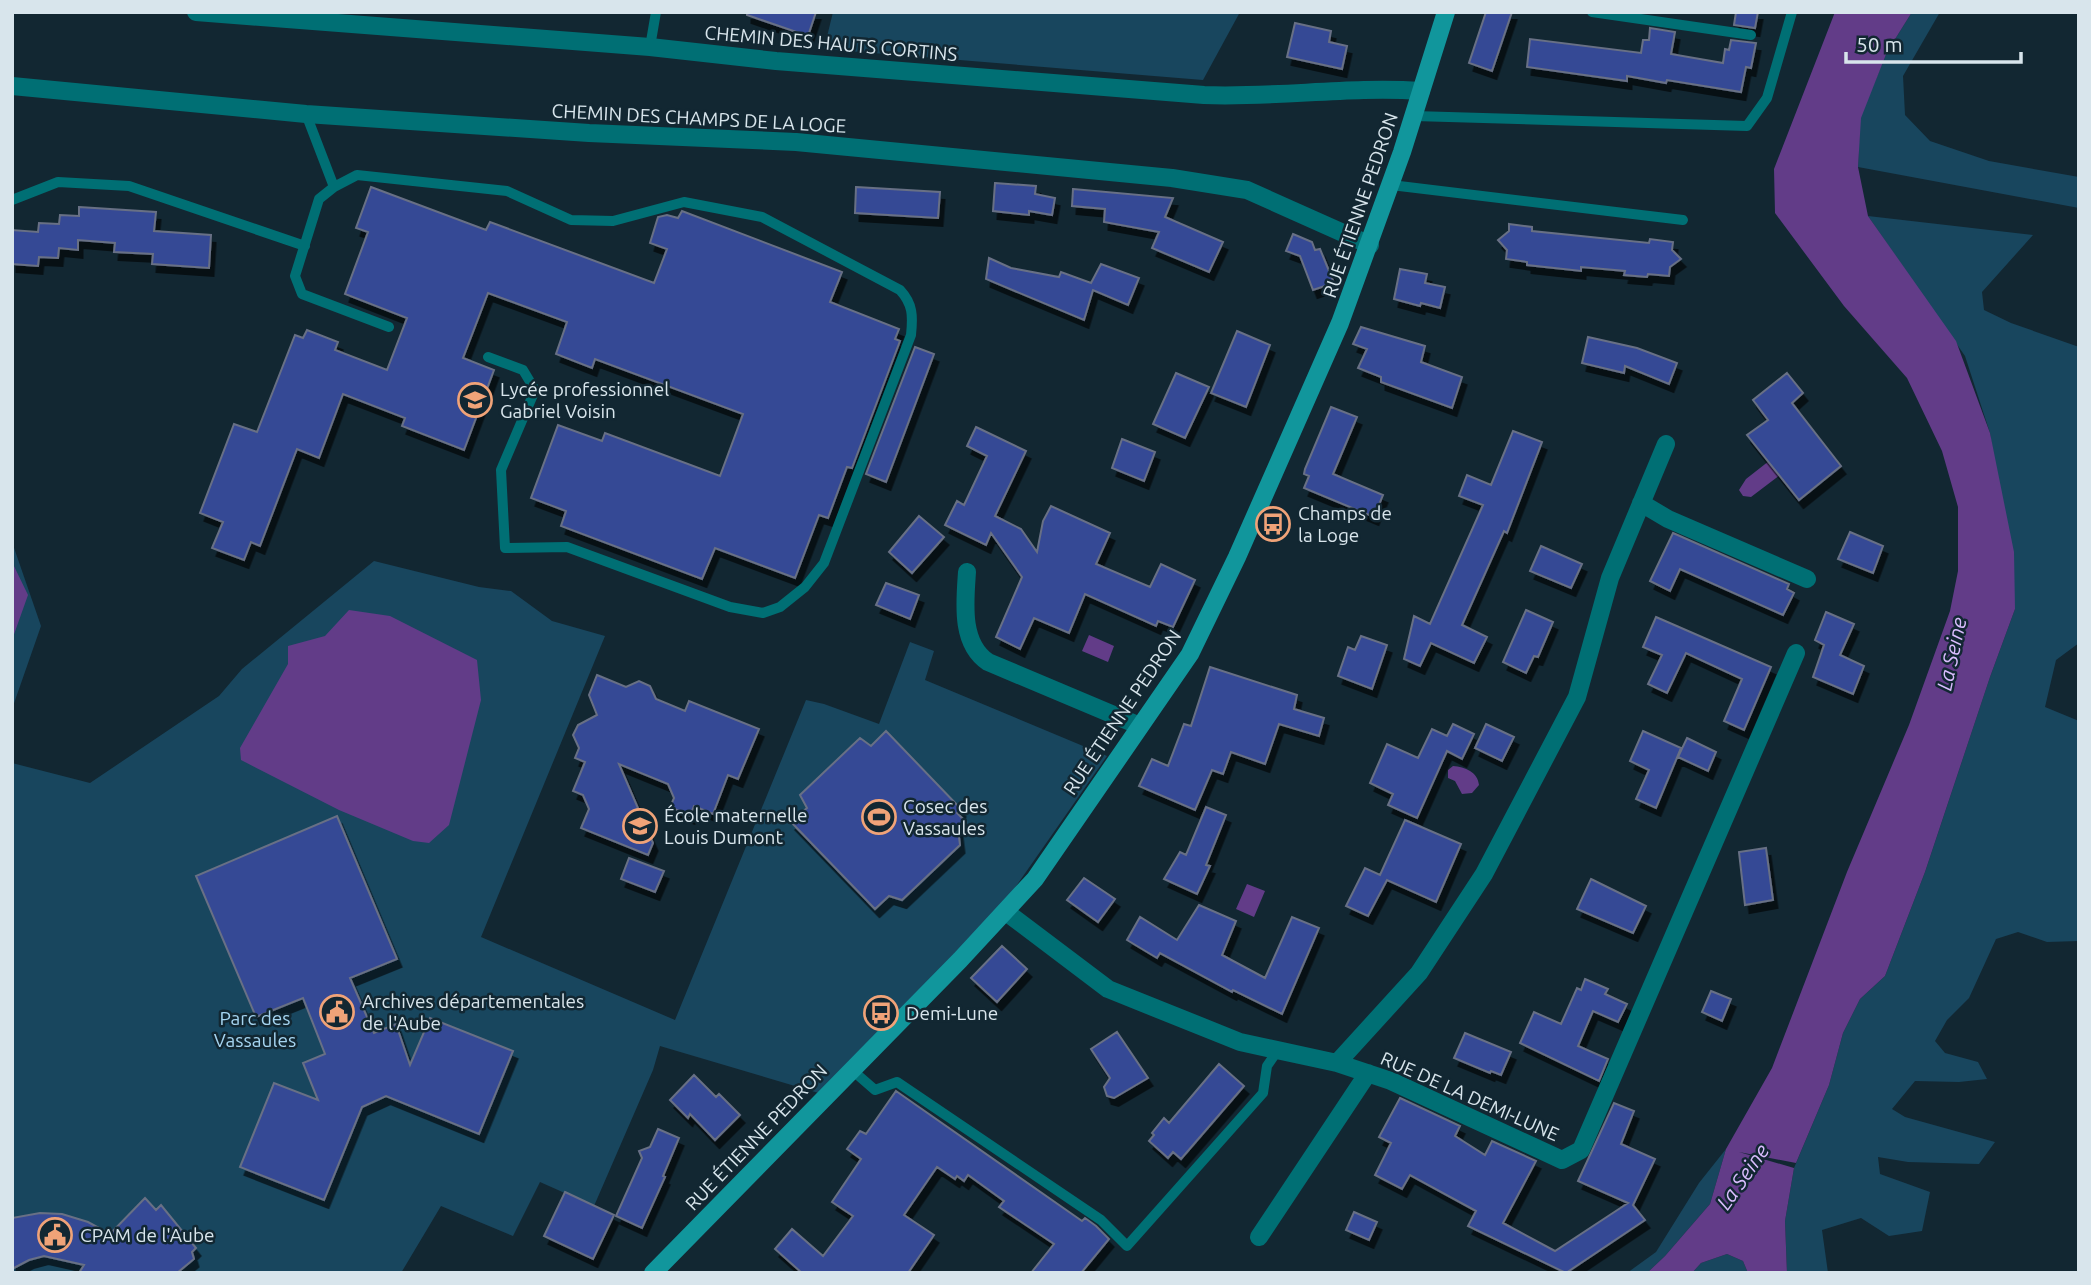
<svg xmlns="http://www.w3.org/2000/svg" width="2091" height="1285" viewBox="0 0 2091 1285" font-family="Ubuntu,sans-serif">
<defs>
<filter id="shadow"><feDropShadow dx="4.5" dy="8" stdDeviation="0" flood-color="#0009"/></filter>
</defs>
<rect width="100%" height="100%" fill="#122732"/>
<path fill="#18465e" d="M833,12H1240L1203,80L824,49Z
M1912,12H1940L1903,76L1905,115L1930,141L1989,161L2079,177V208L1858,167L1860,118L1887,52Z
M1868,216L2033,235L1982,292L1984,310L2011,323L2079,347V643L2056,660L2045,707L2079,721V941L2047,942L2018,932L1996,939L1969,998L1947,1020L1935,1041L1945,1053L1978,1062L1987,1079L1959,1082L1915,1081L1892,1109L1905,1117L1995,1142L1979,1164L1908,1162L1878,1157L1880,1174L1930,1192L1922,1231L1889,1236L1861,1218L1822,1230L1828,1273H1787L1785,1221L1794,1168L1829,1085L1843,1033L1860,999L1885,976L1925,872L1990,677L2015,609L1990,433L1965,356Z
M12,542L41,626L12,709Z
M374,561L479,587L511,591L552,621L605,636L481,937L675,1020L806,700L824,704L879,724L910,642L934,651L925,680L1107,756L984,932L822,1094L660,1046L653,1070L594,1206L540,1182L513,1236L441,1206L401,1273H313L309,1271L307,1273H12V763L90,783L219,696L242,669Z
M1726,1149L1710,1204L1665,1256L1647,1273H1627L1656,1252L1699,1183Z
M1727,1254L1743,1261L1748,1273H1692L1701,1263Z"/>
<path fill="#623c88" d="M1835,12H1912L1887,52L1861,118L1858,167L1868,216L1956,341L1990,433L2014,552L2015,609L1990,677L1925,872L1885,976L1860,999L1843,1033L1829,1085L1796,1163L1739,1152L1794,1168L1785,1221L1787,1273H1748L1743,1261L1727,1254L1701,1263L1692,1273H1647L1665,1256L1710,1204L1726,1149L1772,1068L1847,872L1909,725L1950,611L1958,571V507L1942,451L1907,378L1844,306L1775,213L1774,169Z
M1769,461L1780,475L1751,497L1743,496L1739,490L1746,479Z
M12,562L28,595L12,640Z
M349,610L390,616L477,660L481,700L449,825L429,843L413,841L339,810L241,760L240,748L288,664V646L325,636Z
M1089,635L1114,646L1108,662L1082,651Z
M1453,766C1465,767 1478,772 1479,785L1472,793L1462,794L1455,781L1448,778V770Z
M1247,884L1265,891L1254,917L1236,909Z"/>
<path fill="#364995" stroke="#687085" stroke-width="2" filter="url(#shadow)" d="M747,12H816L808,36L747,15Z
M1486,12H1512L1492,71L1469,63Z
M1736,12H1758L1755,28L1734,25Z
M1295,23L1331,31L1329,42L1347,46L1342,69L1287,57Z
M1650,28L1675,32L1671,54L1723,63L1725,49L1729,50L1731,40L1756,43L1751,68L1746,67L1741,92L1667,80L1666,83L1627,76V81L1527,67L1530,39L1641,53L1643,40H1649Z
M995,183L1036,186L1035,194L1055,198L1052,215L1029,211V215L993,211Z
M371,187L486,230L490,222L654,283L667,249L650,243L658,217L667,215L678,218L682,211L842,272L830,302L899,329L895,339L900,341L852,468L847,467L828,518L819,515L795,578L715,548L702,579L561,526L566,511L531,498L558,425L602,441L605,433L720,476L743,414L595,359L592,368L556,354L567,322L488,293L463,358L494,370L464,450L402,426L405,418L343,394L319,458L297,449L260,546L251,542L244,560L212,548L223,522L200,513L234,424L257,432L295,335L303,338L307,330L338,342L335,350L387,370L407,318L345,294L368,232L356,228Z
M856,187L940,192L938,218L855,213Z
M1073,189L1173,198L1165,217L1223,242L1209,272L1152,248L1159,232L1104,222L1105,209L1072,206Z
M79,207L156,212L154,231L211,235L209,268L152,264L153,254L114,252L115,243L78,240V250L59,248L58,258L39,257L38,266L12,264V230L38,232L39,223L59,224L60,215L79,216Z
M1509,224L1532,227V231L1649,243L1650,239L1673,242L1672,250L1681,259L1670,267L1669,276L1648,274L1647,277L1624,275L1625,271L1581,267V271L1527,265V262L1506,259L1507,250L1498,240L1509,231Z
M1293,234L1312,242L1315,250L1320,249L1334,283L1313,290L1300,256L1286,251Z
M989,258L1011,268L1059,277L1061,272L1091,283L1101,264L1139,278L1128,305L1093,290L1084,320L986,279Z
M1400,269L1427,274L1425,283L1445,287L1440,308L1421,303L1420,306L1394,299Z
M1361,327L1425,346L1421,362L1462,377L1452,408L1381,382V377L1358,368L1367,349L1353,344Z
M1237,331L1270,345L1246,407L1211,393Z
M1588,337L1637,348L1677,363L1669,384L1625,366L1624,373L1582,363Z
M915,347L934,354L886,482L866,474Z
M1176,373L1209,387L1185,438L1153,424Z
M1787,373L1803,393L1792,403L1841,466L1799,500L1747,435L1768,420L1753,400Z
M1331,407L1357,417L1333,474L1383,495L1374,517L1304,488L1309,476L1304,474L1305,469Z
M976,427L1026,451L995,516L1021,529L1037,552L1043,521L1051,506L1110,533L1096,564L1150,587L1161,564L1195,580L1173,627L1158,621L1156,626L1085,594L1069,633L1034,618L1020,649L996,637L1022,577L991,533L986,545L945,525L957,501L964,505L987,456L967,446Z
M1513,431L1542,442L1507,533L1504,531L1462,625L1487,637L1474,663L1431,643L1420,666L1404,659L1414,616L1430,624L1483,505L1459,496L1467,475L1491,485Z
M1122,439L1155,452L1144,481L1112,468Z
M919,516L944,537L912,573L889,552Z
M1850,532L1883,546L1873,573L1838,559Z
M1673,533L1789,584L1787,589L1794,593L1783,615L1680,569L1670,591L1650,581Z
M1541,546L1582,564L1571,588L1530,571Z
M886,583L919,595L910,619L876,605Z
M1526,610L1553,622L1538,657L1534,656L1526,673L1503,662Z
M1826,612L1854,624L1840,655L1864,666L1853,694L1813,677L1824,645L1815,640Z
M1656,617L1771,667L1744,730L1724,721L1742,679L1686,653L1667,693L1648,684L1662,655L1643,647Z
M1361,636L1387,645L1372,689L1338,676L1348,647L1355,650Z
M1210,667L1297,695L1294,709L1324,718L1319,736L1279,724L1265,764L1231,752L1223,774L1212,770L1195,810L1139,786L1152,759L1168,766L1184,724L1191,726Z
M597,675L626,687L639,681L650,686L656,699L685,711L689,701L759,729L738,779L728,775L713,814L694,806L690,816L670,807L674,798L668,784L619,764L653,843L648,855L581,828L589,809L583,795L573,791L585,762L575,758L579,748L573,735L578,725L597,715L589,695Z
M1453,724L1474,734L1462,759L1447,751L1417,818L1388,805L1393,794L1370,783L1387,744L1418,758L1432,729L1447,736Z
M1486,724L1514,737L1502,761L1475,748Z
M886,731L961,809L957,813L966,822L958,829L960,845L902,900L889,896L875,909L791,822L807,808L800,795L860,738L871,746Z
M1643,731L1681,748L1656,808L1636,799L1649,770L1630,761Z
M1687,738L1716,752L1708,771L1678,757Z
M1206,807L1226,815L1206,865L1210,866L1197,894L1164,879L1180,852L1186,855Z
M337,816L397,959L350,978L374,1033L396,1024L410,1065L430,1018L513,1051L479,1134L386,1096L362,1107L324,1200L240,1167L274,1083L318,1100L303,1063L325,1054L303,998L256,1017L196,876Z
M1405,820L1461,844L1436,902L1387,880L1368,916L1346,906L1365,868L1380,875Z
M1766,848L1773,900L1745,905L1739,852Z
M629,858L664,871L655,892L621,879Z
M1084,878L1115,899L1098,922L1067,900Z
M1591,879L1646,906L1633,933L1577,909Z
M1199,905L1236,921L1222,955L1265,978L1292,917L1319,928L1282,1014L1233,990L1232,992L1160,953L1157,958L1127,940L1140,917L1177,940Z
M1002,946L1027,969L997,1002L971,978Z
M1585,979L1608,989L1605,994L1627,1004L1618,1022L1593,1011L1578,1046L1608,1059L1599,1081L1520,1043L1534,1012L1561,1024L1577,988L1581,990Z
M1711,991L1731,999L1722,1021L1702,1012Z
M1117,1032L1148,1078L1114,1098L1107,1096L1104,1087L1110,1078L1091,1049Z
M1465,1033L1511,1052L1501,1075L1491,1071L1490,1073L1454,1058Z
M1219,1064L1244,1086L1181,1159L1173,1152L1168,1158L1149,1141L1154,1135L1152,1133L1164,1118L1169,1123Z
M694,1075L716,1097L719,1094L740,1115L715,1140L690,1114L688,1118L670,1100Z
M896,1091L1082,1221L1085,1218L1096,1226L1109,1239L1081,1273H1031L1054,1244L999,1207L1004,1201L968,1175L964,1181L957,1176L955,1179L937,1167L904,1215L934,1235L908,1273H802L775,1249L792,1229L823,1256L853,1216L832,1202L861,1159L847,1149L860,1131L866,1134Z
M1400,1098L1460,1126L1455,1136L1485,1155L1492,1141L1536,1161L1503,1223L1555,1251L1628,1203L1578,1181L1614,1103L1634,1111L1621,1144L1655,1159L1633,1205L1645,1220L1566,1273L1468,1226L1476,1211L1410,1175L1402,1189L1375,1175L1391,1143L1379,1137Z
M658,1129L679,1138L663,1176L665,1177L642,1228L616,1216L642,1158L639,1151L650,1147Z
M565,1192L614,1215L593,1259L544,1236Z
M145,1198L156,1210L161,1205L196,1248L192,1252L194,1259L177,1273H79L84,1265L44,1256L29,1260L12,1269V1218L40,1213L62,1214L88,1222L110,1234Z
M1354,1212L1377,1222L1369,1240L1346,1230Z"/>
<g fill="none" stroke-linecap="round" stroke-linejoin="round">
<path stroke="#006f74" stroke-width="10" d="M1592,12L1751,35
M650,47L656,12
M306,114L334,187L357,175L507,191L571,220L613,221L684,202L762,217L900,290C913,304 913,316 911,335L824,563L805,587L780,607L763,613L730,607L567,547L505,548L501,470L535,390L523,370L488,357
M1414,116L1747,126L1767,98L1792,12
M1391,185L1683,220
M334,187L319,199L295,276L302,294L389,327
M12,200L58,182L129,186L305,246
M852,1070L875,1090L897,1082L1101,1220L1127,1246L1263,1093L1267,1066L1278,1050"/>
<path stroke="#006f74" stroke-width="18" d="M196,12L650,47L776,61L1204,95C1277,98 1349,86 1421,91
M12,86L306,114L589,133L796,142L1172,178L1247,190L1370,245
M1641,503L1668,519L1807,579
M967,572C965,602 960,643 988,662L1140,726
M1006,912L1108,989L1240,1042L1337,1063L1391,1081L1562,1160L1581,1150L1796,653
M1337,1063L1419,973L1484,874L1577,697L1610,578L1666,444
M1259,1237L1368,1073"/>
<path stroke="#11969c" stroke-width="18" d="M653,1273L960,960L1035,879L1190,654L1237,557L1340,323L1402,152L1446,12"/>
</g>
<defs>
<g id="school-ring" transform="scale(1.75)"><circle r="9.5" fill="#122732" stroke="#f0a378" stroke-width="1.5"/><path d="M0-5L7-2L0 1L-7-2ZM-4 1L0 2.5L4 1V4Q0 6-4 4Z" fill="#f0a378"/></g>
<g id="bus-ring" transform="scale(1.75)"><circle r="9.5" fill="#122732" stroke="#f0a378" stroke-width="1.5"/><path d="M-5-6H5V4H4V6H2V4H-2V6H-4V4H-5ZM-3.5-4V0h7V-4ZM-3.5 1.2v1.5H-2V1.2ZM2 1.2v1.5H3.5V1.2Z" fill="#f0a378"/></g>
<g id="stadium-ring" transform="scale(1.75)"><circle r="9.5" fill="#122732" stroke="#f0a378" stroke-width="1.5"/><path d="M0-5a6.5 5 0 1 0 0 10a6.5 5 0 1 0 0-10ZM-3.5-1.8h7v3.6h-7Z" fill="#f0a378"/></g>
<g id="civic-ring" transform="scale(1.75)"><circle r="9.5" fill="#122732" stroke="#f0a378" stroke-width="1.5"/><path d="M-.6-6.5H3V-4.5H.6V-3L4-1V1h2V6H-6V1h2V-1L-.6-3ZM-1.2 2.5V6h2.4V2.5Z" fill="#f0a378"/></g>
</defs>
<g fill-rule="evenodd">
<use href="#school-ring" x="475" y="400"/>
<use href="#bus-ring" x="1273" y="524"/>
<use href="#stadium-ring" x="879" y="817"/>
<use href="#school-ring" x="640" y="826"/>
<use href="#civic-ring" x="337" y="1012"/>
<use href="#bus-ring" x="881" y="1013"/>
<use href="#civic-ring" x="55" y="1235"/>
</g>
<g text-anchor="middle" stroke-width="5" stroke-linejoin="round" paint-order="stroke">
<g font-size="19" fill="#d8e5ec" stroke="#122732">
<text transform="translate(831 43) rotate(5)" y="7">CHEMIN DES HAUTS CORTINS</text>
<text transform="translate(699 118) rotate(3)" y="7">CHEMIN DES CHAMPS DE LA LOGE</text>
<text transform="translate(1360 205) rotate(-71)" y="7">RUE ÉTIENNE PEDRON</text>
<text transform="translate(1122 712) rotate(-56)" y="7">RUE ÉTIENNE PEDRON</text>
<text transform="translate(1470 1096) rotate(24)" y="7">RUE DE LA DEMI-LUNE</text>
<text transform="translate(756 1137) rotate(-46)" y="7">RUE ÉTIENNE PEDRON</text>
</g>
<g font-size="19" fill="#d8e5ec" stroke="#122732" text-anchor="start">
<text x="500" y="396">Lycée professionnel<tspan x="500" dy="22">Gabriel Voisin</tspan></text>
<text x="1298" y="520">Champs de<tspan x="1298" dy="22">la Loge</tspan></text>
<text x="903" y="813">Cosec des<tspan x="903" dy="22">Vassaules</tspan></text>
<text x="664" y="822">École maternelle<tspan x="664" dy="22">Louis Dumont</tspan></text>
<text x="362" y="1008">Archives départementales<tspan x="362" dy="22">de l'Aube</tspan></text>
<text x="906" y="1020">Demi-Lune</text>
<text x="80" y="1242">CPAM de l'Aube</text>
</g>
<g font-size="19" fill="#a5d4f0" stroke="#122732">
<text x="255" y="1025">Parc des<tspan x="255" dy="22">Vassaules</tspan></text>
</g>
<g font-size="21" font-style="italic" fill="#dabdfe" stroke="#122732">
<text transform="translate(1952 654) rotate(-78)" y="7">La Seine</text>
<text transform="translate(1743 1177) rotate(-55)" y="7">La Seine</text>
</g>
</g>
<rect width="2091" height="1285" fill="none" stroke="#d8e5ec" stroke-width="28"/>
<path d="M1846 52v10h175v-10" fill="none" stroke="#d8e5ec" stroke-width="3.5"/>
<text x="1856" y="52" font-size="21" fill="#d8e5ec" stroke="#122732" stroke-width="5" paint-order="stroke">50 m</text>
</svg>
